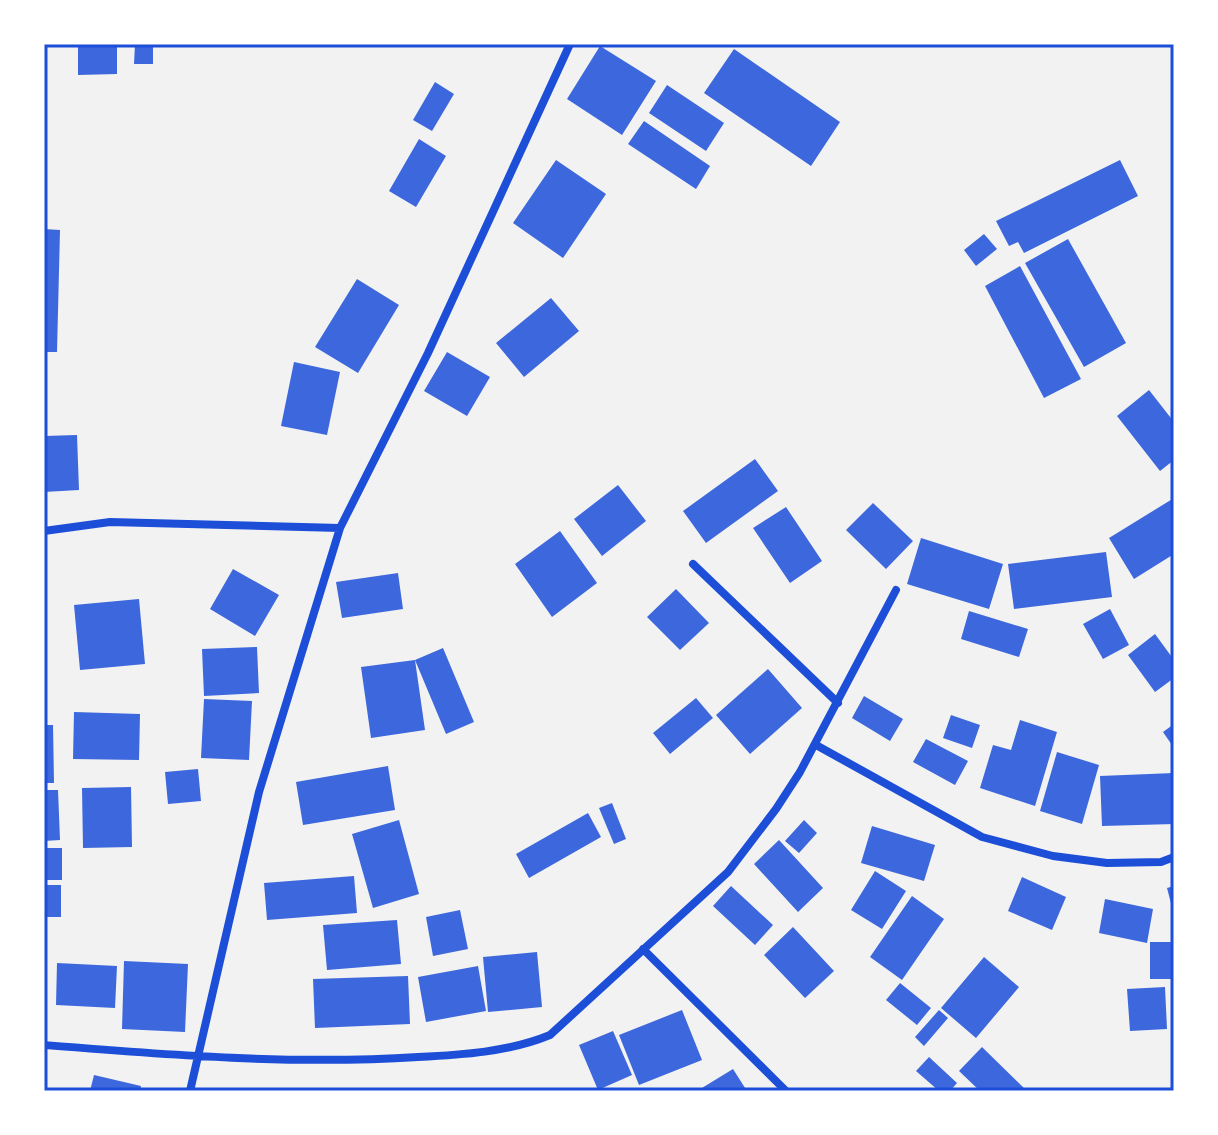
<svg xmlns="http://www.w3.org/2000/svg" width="1218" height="1135" viewBox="0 0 1218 1135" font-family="'IBM Plex Sans',sans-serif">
<rect width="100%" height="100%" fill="#f2f2f2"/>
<path fill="#3d67dc" d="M78,44H117V74L78,75Z
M135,44H153V64H134Z
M600,46L656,81L622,135L567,99Z
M734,49L840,122L811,166L704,93Z
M435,82L454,94L432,131L413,120Z
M667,85L724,123L706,151L649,113Z
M644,121L710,166L696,189L628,144Z
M419,139L446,156L416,207L389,191Z
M556,160L606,194L563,258L513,223Z
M1120,160L1138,196L1024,253L1018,242L1009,246L996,221Z
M44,229L60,230L57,352H44Z
M984,234L997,249L976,266L964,250Z
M1068,239L1126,343L1084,367L1025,263Z
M1020,266L1081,379L1044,398L985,286Z
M357,279L399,305L358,373L315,347Z
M551,298L579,331L524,377L496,343Z
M447,352L490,377L467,416L424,391Z
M294,362L340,372L327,435L281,426Z
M1149,390L1174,422V460L1160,471L1117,416Z
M77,435L79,490L44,492V436Z
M755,459L778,491L706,543L683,511Z
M618,485L646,521L602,556L574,519Z
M1174,498V554L1134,579L1109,538Z
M873,503L913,541L886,569L846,530Z
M786,507L822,561L790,583L753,528Z
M560,531L597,583L552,617L515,564Z
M921,538L1003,564L989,609L907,584Z
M1106,552L1112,597L1014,609L1008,564Z
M233,569L279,595L255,636L210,609Z
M398,573L403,609L342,618L336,582Z
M676,589L709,623L680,650L647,617Z
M139,599L145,664L80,670L74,605Z
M1110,609L1129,645L1103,659L1083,624Z
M969,611L1028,629L1019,657L961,639Z
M1155,634L1174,660V678L1155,692L1128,655Z
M257,647L259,693L204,696L202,649Z
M443,648L474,722L446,734L415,660Z
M415,660L425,730L371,738L361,667Z
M768,669L802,708L750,754L716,715Z
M864,696L903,719L890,741L852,718Z
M696,698L713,718L670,754L653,733Z
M204,699L252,701L249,760L201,758Z
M74,712L140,714L139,760L73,759Z
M951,715L980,725L972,748L943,738Z
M1020,720L1057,732L1035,806L980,788L993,745L1011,750Z
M1174,724V748L1163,732Z
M44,725H53L54,783H44Z
M926,739L968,761L955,785L913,762Z
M1057,752L1099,765L1082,824L1040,811Z
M388,766L395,810L303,825L296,782Z
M198,769L201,801L168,804L165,772Z
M1174,773V824L1102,826L1100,776Z
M131,787L132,847L83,848L82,788Z
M44,790H58L60,840L44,841Z
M612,803L626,839L614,844L599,808Z
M588,813L601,837L529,878L516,854Z
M399,820L419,894L373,908L352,834Z
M804,820L817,833L799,853L785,841Z
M872,826L935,845L924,881L861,863Z
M779,840L823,888L798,912L754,864Z
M44,848H62V880H44Z
M875,871L906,891L882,929L851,910Z
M354,876L357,913L267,920L264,883Z
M1022,877L1066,897L1052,930L1008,911Z
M44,885H61V917H44Z
M731,886L773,925L755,945L713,906Z
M1174,886V911H1173L1167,888Z
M912,896L944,919L902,980L870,957Z
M1105,899L1153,909L1147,943L1099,933Z
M460,910L468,949L433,956L426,917Z
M397,920L401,964L327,970L323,925Z
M793,927L834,971L805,998L764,955Z
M1150,942H1174V979H1150Z
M537,952L542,1007L488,1012L483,957Z
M984,957L1019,987L976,1038L941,1008Z
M124,961L188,964L185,1032L122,1029Z
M57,963L117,966L115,1008L56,1005Z
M478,966L486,1011L426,1022L418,977Z
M408,976L410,1024L315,1028L313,979Z
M900,983L931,1008L917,1025L886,1000Z
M1165,987L1167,1029L1130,1031L1127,989Z
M682,1010L702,1060L639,1085L619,1035Z
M939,1010L948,1018L924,1046L915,1037Z
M613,1031L632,1075L598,1090L579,1045Z
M982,1047L1027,1091H980L959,1071Z
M929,1057L957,1083L950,1091H939L916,1071Z
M733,1069L747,1091H697Z
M94,1075L141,1086L140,1091H90Z"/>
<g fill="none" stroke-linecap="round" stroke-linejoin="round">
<path stroke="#1d4ed8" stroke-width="8" d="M44,531L110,522L340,528
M693,564L838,703
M816,745L982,837L1053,856L1107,863L1161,862L1174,857
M643,949L786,1091
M44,1045C169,1055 293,1065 418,1057C461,1055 509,1052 550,1035L728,872L776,809L800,772L896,590
M190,1091L259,792L340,528L428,353L570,44"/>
</g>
<rect width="1218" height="1135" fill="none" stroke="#ffffff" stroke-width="92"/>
<rect x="46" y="46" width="1126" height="1043" fill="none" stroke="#1d4ed8" stroke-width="3"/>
</svg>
